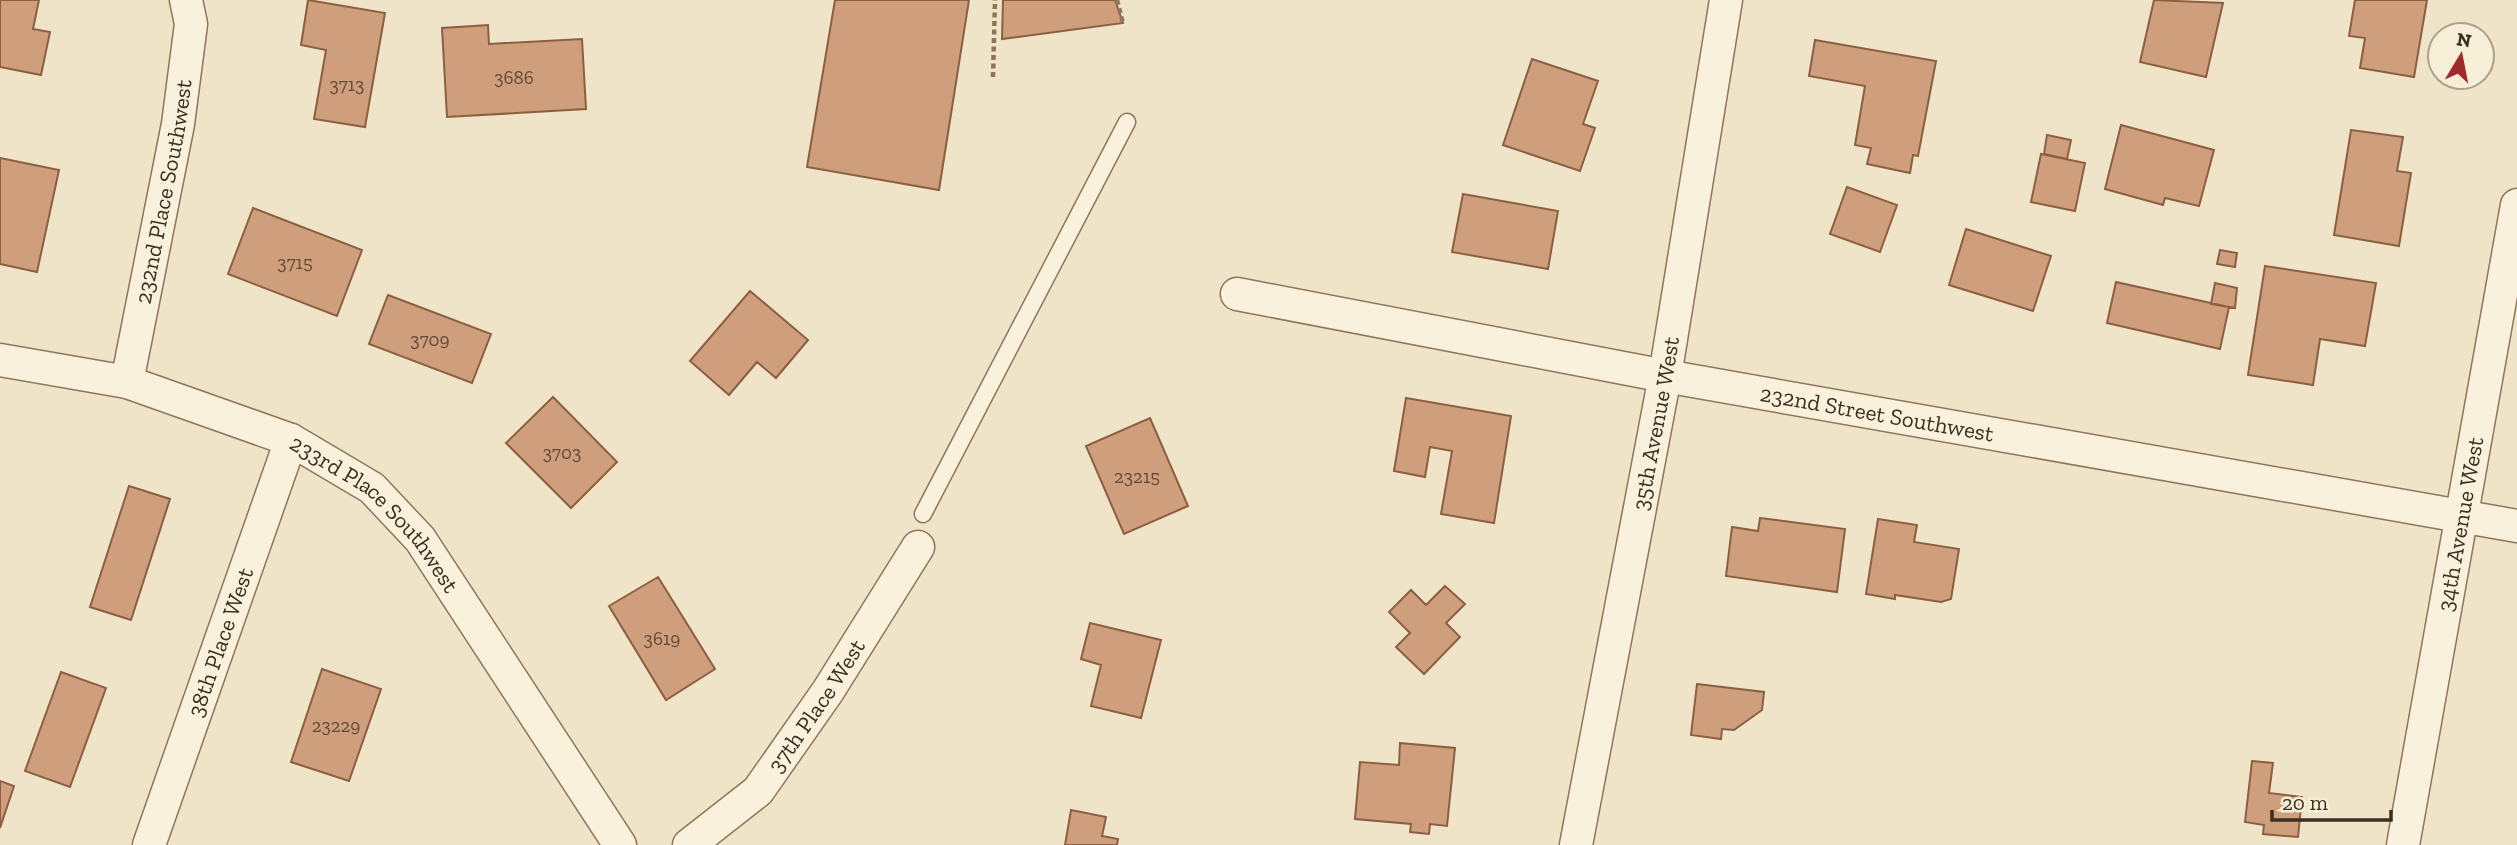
<svg xmlns="http://www.w3.org/2000/svg" width="2517" height="845" viewBox="0 0 2517 845" font-family="'Zilla Slab',serif">
<rect width="100%" height="100%" fill="#f0e4c8"/>
<path fill="#cf9f7d" stroke="#8d5f41" stroke-width="2" d="M0,0H39L33,29L50,32L41,75L0,67Z
M308,0L385,13L365,127L314,119L326,50L301,45Z
M835,0H969L939,190L807,167Z
M1003,0H1115L1123,23L1002,39Z
M2154,0L2223,3L2206,77L2140,62Z
M2355,0H2427L2414,77L2360,68L2365,38L2349,36Z
M488,25L489,44L582,39L586,109L447,117L442,28Z
M1815,40L1936,61L1918,156L1913,155L1910,173L1867,164L1871,148L1855,145L1865,86L1809,76Z
M1532,59L1598,81L1583,124L1595,128L1580,171L1503,145Z
M2121,125L2214,150L2199,206L2165,198L2163,205L2105,189Z
M2351,130L2403,137L2397,171L2411,173L2399,246L2334,235Z
M2047,135L2071,140L2067,159L2044,154Z
M2041,154L2085,163L2075,211L2031,202Z
M0,158L59,170L37,272L0,264Z
M1847,187L1897,205L1880,252L1830,234Z
M1463,194L1558,211L1548,269L1452,252Z
M253,208L362,250L337,316L228,274Z
M1966,229L2051,256L2033,311L1949,285Z
M2220,250L2237,253L2235,267L2217,264Z
M2265,266L2376,283L2365,346L2320,339L2313,385L2248,375Z
M2116,282L2229,307L2220,349L2107,323Z
M2215,283L2237,288L2235,308L2211,304Z
M750,291L808,340L776,378L757,362L729,395L690,361Z
M388,295L491,334L472,383L369,344Z
M553,397L617,462L571,508L506,443Z
M1406,398L1511,416L1494,523L1441,514L1452,451L1430,447L1425,477L1394,471Z
M1150,418L1188,506L1124,534L1086,446Z
M129,486L170,499L131,620L90,607Z
M1760,518L1845,529L1837,592L1726,576L1732,527L1758,531Z
M1878,519L1917,525L1914,542L1959,549L1951,599L1941,602L1895,595V599L1866,594Z
M658,577L715,669L666,700L609,606Z
M1445,586L1465,604L1446,623L1460,637L1424,674L1396,647L1410,633L1389,612L1411,590L1426,605Z
M1090,623L1161,640L1141,718L1091,706L1101,665L1081,659Z
M322,669L381,689L349,781L291,762Z
M61,672L106,688L70,787L25,771Z
M1697,684L1764,692L1762,710L1734,730L1722,729L1721,739L1691,735Z
M1400,743L1455,748L1447,826L1430,824L1429,834L1410,832L1411,824L1355,819L1360,762L1399,765Z
M2252,761L2273,763L2269,793L2302,797L2298,837L2263,834L2264,825L2245,822Z
M0,781L14,786L0,828Z
M1071,810L1106,817L1102,836L1118,839L1117,845H1065Z"/>
<g fill="none" stroke-linecap="round" stroke-linejoin="round">
<g stroke="#8d765c" stroke-width="19">
<path id="lane" d="M923,514L1127,122"/>
</g>
<g stroke="#8d765c" stroke-width="35">
<g id="street">
<path id="s1" d="M1237,294L1665,376L2517,526"/>
<path id="s2" d="M0,360L127,382L291,440L372,488L420,539L620,845"/>
<path id="s3" d="M127,382L178,124L191,24L186,0"/>
<path id="s4" d="M149,845L291,440"/>
<path id="s5" d="M689,845L758,791L828,691L918,547"/>
<path id="s6" d="M1576,845L1665,376L1726,0"/>
<path id="s7" d="M2403,845L2517,205"/>
</g>
</g>
<path stroke="#8d765c" stroke-width="4.5" stroke-dasharray="5 3.5" stroke-linecap="butt" d="M1117,0L1123,23
M993,77L995,0"/>
<use href="#lane" stroke="#faf1dc" stroke-width="16"/>
<use href="#street" stroke="#faf1dc" stroke-width="32"/>
</g>
<g text-anchor="middle" stroke-width="6" stroke-linejoin="round" paint-order="stroke">
<g font-size="19" fill="#624a37">
<text x="514" y="84">3686</text>
<text x="347" y="91">3713</text>
<text x="295" y="269">3715</text>
<text x="430" y="346">3709</text>
<text x="562" y="459">3703</text>
<text x="1137" y="483">23215</text>
<text x="662" y="645">3619</text>
<text x="336" y="732">23229</text>
</g>
<g font-size="23" fill="#3d2e20" stroke="#f7eed8">
<text dy="8" stroke="none"><textPath href="#s3" startOffset="194">232nd Place Southwest</textPath></text>
<text dy="8" stroke="none"><textPath href="#s1" startOffset="651">232nd Street Southwest</textPath></text>
<text dy="8" stroke="none"><textPath href="#s6" startOffset="429">35th Avenue West</textPath></text>
<text dy="8" stroke="none"><textPath href="#s2" startOffset="416">233rd Place Southwest</textPath></text>
<text dy="8" stroke="none"><textPath href="#s7" startOffset="326">34th Avenue West</textPath></text>
<text dy="8" stroke="none"><textPath href="#s4" startOffset="215">38th Place West</textPath></text>
<text dy="8" stroke="none"><textPath href="#s5" startOffset="191">37th Place West</textPath></text>
</g>
</g>
<g transform="translate(2461 56) rotate(10)"><circle r="33" fill="#f7eed8" stroke="#ada18e" stroke-width="2"/>
<path d="M0-5L12 26L0 18L-12 26Z" fill="#9e2a2b"/>
<text y="-10" font-size="19" font-weight="bold" text-anchor="middle" fill="#3d2e20">N</text>
</g>
<path d="M2272 810v10h119v-10" fill="none" stroke="#3d2e20" stroke-width="3.5"/>
<text x="2282" y="810" font-size="21" fill="#3d2e20" stroke="#f7eed8" stroke-width="5" paint-order="stroke">20 m</text>
</svg>
